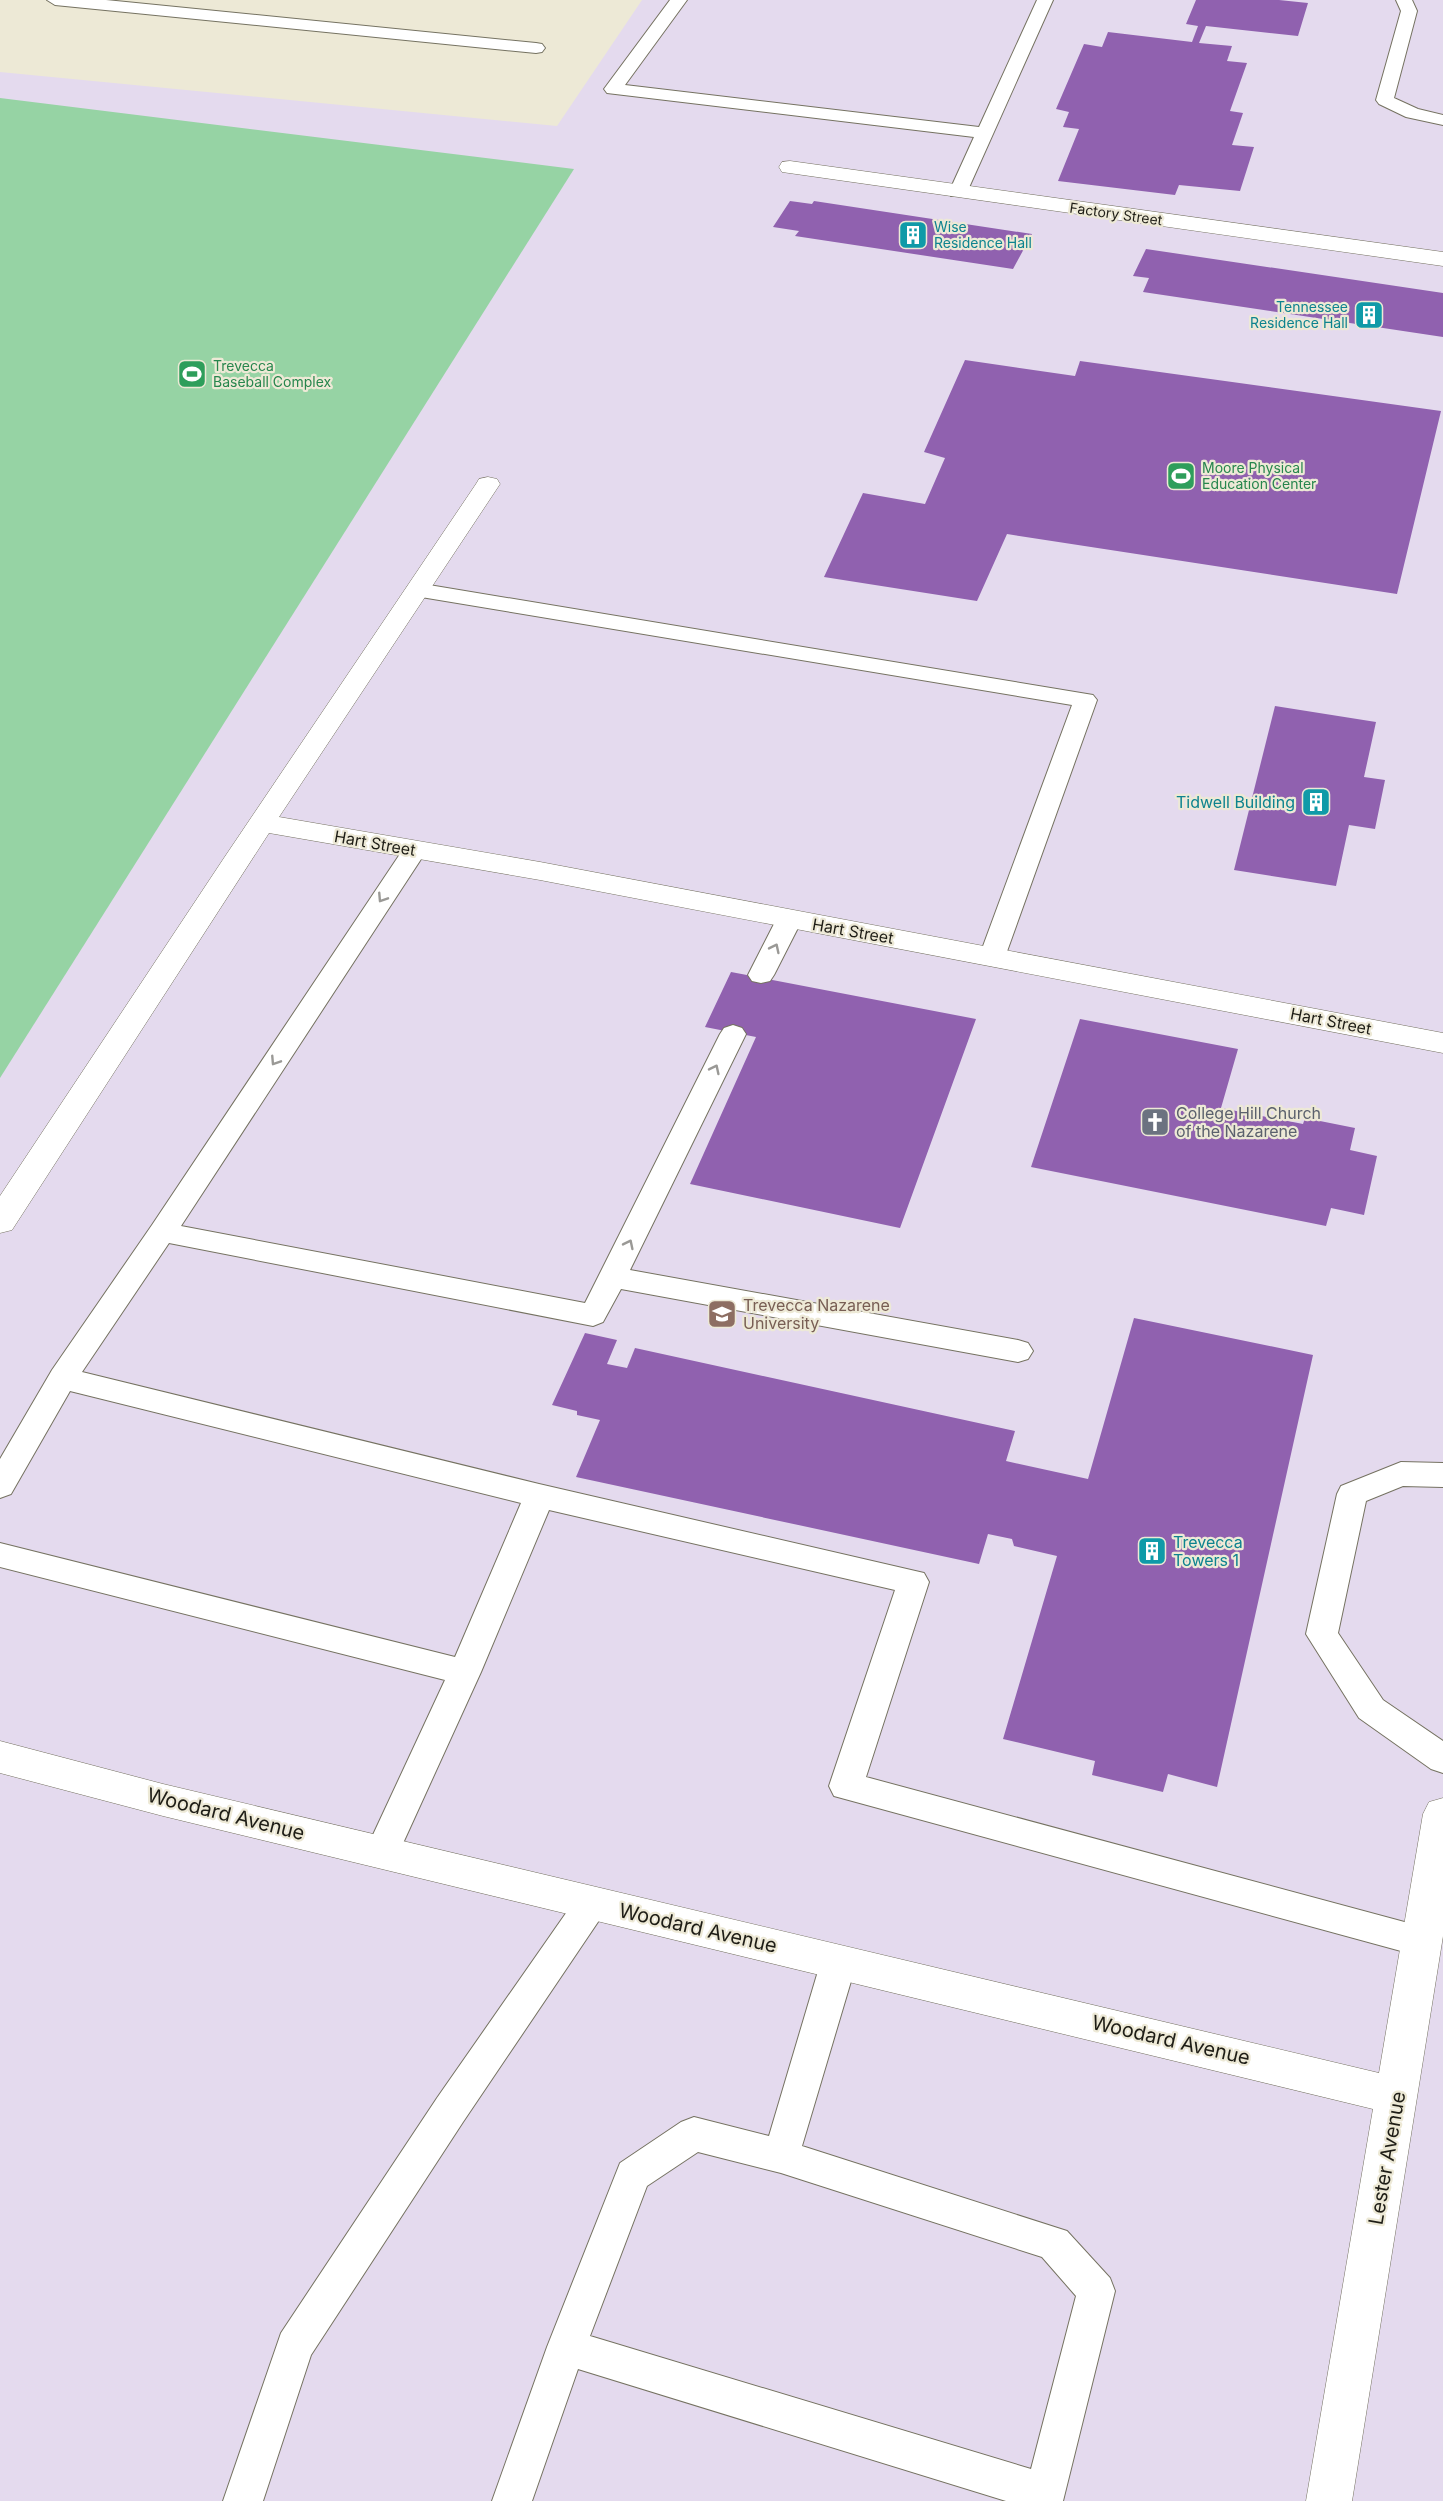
<svg xmlns="http://www.w3.org/2000/svg" width="1443" height="2501" viewBox="0 0 1443 2501" font-family="Inter,sans-serif">
<rect width="100%" height="100%" fill="#ede9d6"/>
<path fill="#e4daee" d="M642,0H1443V2501H0V72L557,126Z"/>
<path fill="#96d3a4" d="M0,98L574,169L0,1078Z"/>
<path fill="#9061af" d="M1196,0H1279L1308,3L1298,36L1206,26L1199,43L1232,46L1227,61L1247,63L1230,111L1243,113L1232,145L1254,147L1240,191L1179,185L1175,195L1058,181L1079,129L1063,127L1069,112L1056,109L1084,44L1102,47L1108,32L1192,42L1198,26L1186,24Z
M790,201L812,204L814,201L1032,234L1013,269L795,236L799,231L773,227Z
M1146,249L1443,293V337L1143,292L1149,278L1133,276Z
M965,360L1075,376L1080,361L1441,411L1397,594L1007,534L977,601L824,577L863,493L925,504L945,458L924,452Z
M1275,706L1376,722L1364,777L1385,780L1375,829L1349,825L1336,886L1234,870Z
M731,972L976,1019L900,1228L690,1184L756,1037L705,1027Z
M1080,1019L1238,1049L1221,1108L1303,1124L1305,1118L1355,1128L1350,1150L1377,1156L1364,1215L1331,1208L1326,1226L1031,1167Z
M1134,1318L1313,1355L1217,1787L1168,1774L1163,1792L1092,1775L1095,1761L1003,1739L1057,1556L1014,1546L1012,1539L988,1534L979,1564L576,1477L600,1420L577,1415V1411L552,1405L585,1333L617,1340L607,1364L627,1368L635,1348L1015,1431L1006,1461L1088,1479Z"/>
<g fill="none" stroke-linecap="round" stroke-linejoin="round">
<g stroke="#757261" stroke-width="2">
<path id="lane" d="M47,0H106L536,43L542,44L545,48L542,52L536,53L55,5Z
M670,0H687L625,85L979,127L1037,0H1053L967,192L965,196H951L949,192L974,137L607,93L604,89Z
M1396,0H1412L1417,11L1394,98L1418,109L1443,115V125L1406,117L1379,104L1376,100L1401,11Z
M417,583L1093,695L1097,700L1005,957L1001,963L992,965L983,963L979,957L1072,705L409,595L406,590L409,585Z
M415,842L424,845L427,850L181,1226L585,1303L720,1034L724,1028L733,1025L742,1028L746,1034L630,1270L1018,1340L1028,1343L1033,1351L1028,1359L1018,1362L621,1289L603,1322L593,1326L169,1243L82,1372L539,1484L924,1573L929,1582L866,1777L1423,1927L1435,1931L1440,1942L1435,1953L1423,1957L834,1796L829,1786L895,1590L549,1510L481,1672L399,1852L394,1862L382,1866L370,1862L365,1852L445,1680L0,1567V1543L455,1657L521,1503L70,1391L11,1494L0,1498V1459L52,1370L152,1225L406,845Z
M789,912L798,914L802,920L774,975L770,981L761,983L752,981L748,975L776,920L780,914Z
M1401,1462L1443,1463V1487L1403,1486L1366,1501L1338,1633L1383,1700L1443,1741V1773L1431,1769L1359,1718L1306,1634L1337,1494L1341,1486Z
M592,1888L604,1893L609,1903L604,1913L463,2122L311,2355L263,2501H223L281,2333L437,2098L580,1893Z
M839,1946L851,1950L857,1961L802,2146L1067,2231L1110,2278L1115,2291L1063,2501H1006L578,2369L532,2501H492L547,2347L620,2163L681,2122L694,2117L769,2136L821,1961L827,1950ZM698,2152L781,2173L1042,2257L1076,2296L1031,2469L590,2336L647,2186Z"/>
</g>
<g stroke="#757261" stroke-width="1">
<path id="street" d="M790,161L1443,252V266L782,172L779,167L782,162Z
M488,477L497,479L500,484L279,817L540,862L1443,1033V1053L540,880L269,833L12,1230L0,1233V1196L224,858L476,484L479,479Z
M0,1741L163,1784L1379,2073L1423,1814L1429,1802L1443,1798V1936L1352,2501H1306L1373,2109L163,1816L0,1773Z"/>
</g>
<use href="#lane" fill="#fff" fill-rule="evenodd"/>
<use href="#street" fill="#fff" fill-rule="evenodd"/>
</g>
<defs><path id="oneway-chevron" d="M-2-3.5L2.5 0L-2 3.5" fill="none" stroke-width="1.6" stroke-linecap="round" stroke-linejoin="round" transform="scale(1.5)"/></defs>
<g stroke="#9a9996">
<use href="#oneway-chevron" transform="translate(382 898) rotate(123)"/>
<use href="#oneway-chevron" transform="translate(775 948) rotate(-64)"/>
<use href="#oneway-chevron" transform="translate(275 1061) rotate(123)"/>
<use href="#oneway-chevron" transform="translate(715 1069) rotate(-64)"/>
<use href="#oneway-chevron" transform="translate(629 1244) rotate(-64)"/>
</g>
<defs>
<g id="building-square" transform="scale(1.5)"><rect x="-9" y="-9" width="18" height="18" rx="4" fill="#0f9aa8" stroke="#ede9d6"/><path d="M-4-6H4V6H1V3H-1V6H-4ZM-2.5-4.3h1.7v1.8h-1.7ZM.8-4.3h1.7v1.8H.8ZM-2.5-1h1.7V.8h-1.7ZM.8-1h1.7V.8H.8Z" fill="#fff"/></g>
<g id="stadium-square" transform="scale(1.5)"><rect x="-9" y="-9" width="18" height="18" rx="4" fill="#2e9e5b" stroke="#ede9d6"/><path d="M0-5a6.5 5 0 1 0 0 10a6.5 5 0 1 0 0-10ZM-3.5-1.8h7v3.6h-7Z" fill="#fff"/></g>
<g id="church-square" transform="scale(1.5)"><rect x="-9" y="-9" width="18" height="18" rx="4" fill="#6b7280" stroke="#ede9d6"/><path d="M-1.2-6h2.4v3.5h3.3v2.4h-3.3V6h-2.4V-.1h-3.3v-2.4h3.3Z" fill="#fff"/></g>
<g id="university-square" transform="scale(1.5)"><rect x="-9" y="-9" width="18" height="18" rx="4" fill="#8d6e63" stroke="#ede9d6"/><path d="M0-5L7-2L0 1L-7-2ZM-4 1L0 2.5L4 1V4Q0 6-4 4Z" fill="#fff"/></g>
</defs>
<g fill-rule="evenodd">
<use href="#building-square" x="913" y="235"/>
<use href="#building-square" x="1369" y="315"/>
<use href="#stadium-square" x="192" y="374"/>
<use href="#stadium-square" x="1181" y="476"/>
<use href="#building-square" x="1316" y="802"/>
<use href="#church-square" x="1155" y="1122"/>
<use href="#university-square" x="722" y="1314"/>
<use href="#building-square" x="1152" y="1551"/>
</g>
<g text-anchor="middle" stroke-width="4.5" stroke-linejoin="round" paint-order="stroke">
<g font-size="14" fill="#1e1d16" stroke="#ede9d6">
<text transform="translate(1116 214) rotate(8)" y="5">Factory Street</text>
</g>
<g font-size="14" fill="#0d838f" stroke="#ede9d6" text-anchor="start">
<text x="934" y="232">Wise<tspan x="934" dy="16">Residence Hall</tspan></text>
<text x="1348" y="312" text-anchor="end">Tennessee<tspan x="1348" dy="16">Residence Hall</tspan></text>
</g>
<g font-size="14" fill="#27864d" stroke="#ede9d6" text-anchor="start">
<text x="213" y="371">Trevecca<tspan x="213" dy="16">Baseball Complex</tspan></text>
<text x="1202" y="473">Moore Physical<tspan x="1202" dy="16">Education Center</tspan></text>
</g>
<g font-size="16" fill="#0d838f" stroke="#ede9d6" text-anchor="end">
<text x="1295" y="808">Tidwell Building</text>
<text x="1173" y="1548" text-anchor="start">Trevecca<tspan x="1173" dy="18">Towers 1</tspan></text>
</g>
<g font-size="16" fill="#1e1d16" stroke="#ede9d6">
<text transform="translate(375 843) rotate(10)" y="6">Hart Street</text>
<text transform="translate(853 931) rotate(10)" y="6">Hart Street</text>
<text transform="translate(1331 1021) rotate(11)" y="6">Hart Street</text>
</g>
<g font-size="16" fill="#5b616d" stroke="#ede9d6" text-anchor="start">
<text x="1176" y="1119">College Hill Church<tspan x="1176" dy="18">of the Nazarene</tspan></text>
</g>
<g font-size="16" fill="#785e54" stroke="#ede9d6" text-anchor="start">
<text x="743" y="1311">Trevecca Nazarene<tspan x="743" dy="18">University</tspan></text>
</g>
<g font-size="20" fill="#1e1d16" stroke="#ede9d6">
<text transform="translate(226 1814) rotate(14)" y="7">Woodard Avenue</text>
<text transform="translate(698 1928) rotate(13)" y="7">Woodard Avenue</text>
<text transform="translate(1171 2040) rotate(13)" y="7">Woodard Avenue</text>
<text transform="translate(1387 2158) rotate(-80)" y="7">Lester Avenue</text>
</g>
</g>
</svg>
